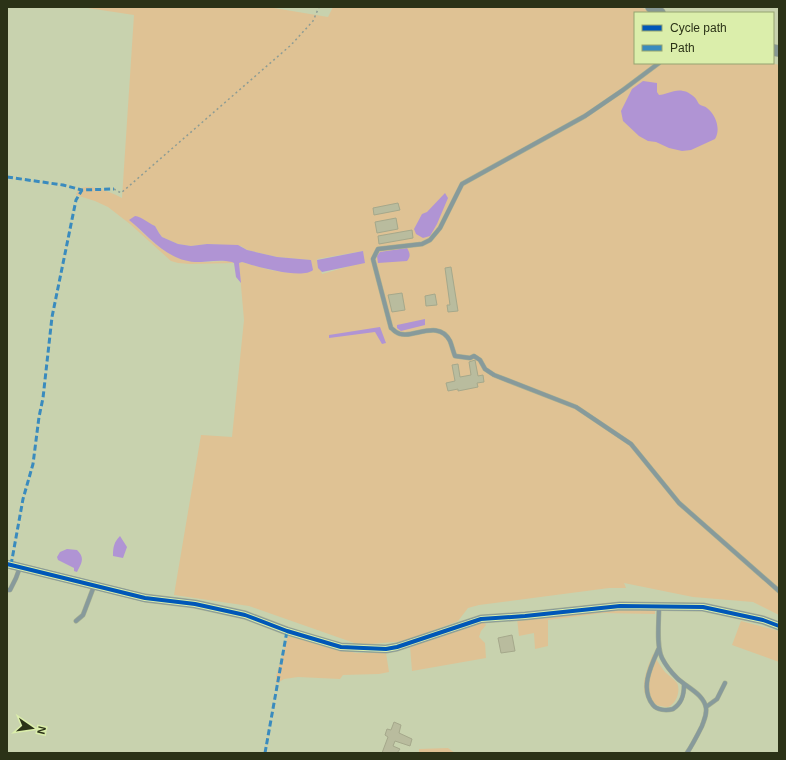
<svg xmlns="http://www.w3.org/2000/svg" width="786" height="760" viewBox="0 0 786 760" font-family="Helvetica,sans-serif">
<rect width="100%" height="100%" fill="#c8d2ae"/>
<path fill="#dfc294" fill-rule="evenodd" d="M81,7H268L328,17L333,7H641L652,13H635V63H772L779,65V615L753,602L693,597L624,583L626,588H609L479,605L468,608L458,621L405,641L360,645L249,606L174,595L201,435L232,437L244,320L239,263L242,262L270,270L290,273L311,260L277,257L247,250L241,246L207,244L191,246L178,244L162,237L159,233L155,226L148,223L139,217L130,220C147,237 166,258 193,261C204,263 218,261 230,261L234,263L190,264L178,263L171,261L130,224L108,207L95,201L76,195C80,178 112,193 122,198L134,15ZM363,251L364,262L322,274L317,259Z
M655,607V614L603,613L548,620V646L535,649L534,633L519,636L517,618L575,610Z
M741,621L779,631V662L732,645Z
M484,622L486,625L481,631L479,637L485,643L486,658L412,671L410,646Z
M288,636L356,653H386L389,672L379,674L343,675L340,679L298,677L284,679L276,684V676Z
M653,654C657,660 661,667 665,672C669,676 674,679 677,683C681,691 676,704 668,707C634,705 643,677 653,654Z
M448,748L455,753H419V749Z"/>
<path fill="#b094d4" d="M643,81L657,83V92L659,95C666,95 674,89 683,91C687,91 694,96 696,99C696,99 699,104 699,104C701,106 705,106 707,108C716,115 721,129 715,139L691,150L682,151L669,148L656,142L648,141L639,136L623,121L621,111L632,89Z
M445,193L448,198L437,224L430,236L423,238L416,234L414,229L422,214L427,212Z
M135,216C142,217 148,223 155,226L159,233L162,237L178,244L191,246L207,244L238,245L247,250L277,257L311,260L313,270C302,280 255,266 242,262L239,263L241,283L236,277L234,263L232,262C220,259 207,262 195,262C166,260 149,236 129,220Z
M407,248C410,253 411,256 407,261L378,263L377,256L380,252Z
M363,251L365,263L322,272L318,268L317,260Z
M425,319V325L401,331L397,328V325Z
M380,327L386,343L382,344L375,332L329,338V335Z
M120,536L127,547L123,558L113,556C113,547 114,542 120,536Z
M67,549L77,550C85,558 82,562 77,572L74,571V568L58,560L57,557L60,552Z"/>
<path fill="#b9bc9e" stroke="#a5a88b" d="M398,203L400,210L374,215L373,208Z
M396,218L398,229L377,233L375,222Z
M412,230L413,238L379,244L378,236Z
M451,267L458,311L448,312L447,305H450L445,268Z
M402,293L405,310L392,312L388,295Z
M435,294L437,305L426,306L425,296Z
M475,360L478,376L483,375L484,382L477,383L478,387L458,391V389L448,391L446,383L455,381L452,365L458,364L460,377L471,375L469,362Z
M512,635L515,651L501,653L498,638Z
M394,722L401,725L399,733L412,739L410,746L395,741L393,746L400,749L397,753H382L388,737L385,735L387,729L391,730Z"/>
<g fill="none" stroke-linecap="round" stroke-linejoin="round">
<g stroke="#a7b092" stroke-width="5">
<path id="service" d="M659,63L623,90L585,116L462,184L440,228L430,240L422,244L378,249L373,259L391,328C393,329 394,331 396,332C409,342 438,317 450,341C452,346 453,351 455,356L470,358L474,356L480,360L485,369L494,375L576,407L631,444L679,503L779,591
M7,590H10L16,578L20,567
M659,607C659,621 656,646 662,658C666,666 671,672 677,678C686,687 704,694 706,708C707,715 704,720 702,726C697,736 693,744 687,753
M76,621L83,615L94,586
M659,648C652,664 639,688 653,705C657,710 666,711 673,709C682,703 684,695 684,685
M706,707L717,699L725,683"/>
</g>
<g stroke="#a7b092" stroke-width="9">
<path id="minor" d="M7,564L145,598L195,604L245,615L287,631L341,647L386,649L397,647L481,619L525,616L620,606L703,607L763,620L779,626"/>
</g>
<g stroke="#a7b092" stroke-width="12">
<path id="secondary" d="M651,7L660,13
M773,50L779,51"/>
</g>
<path stroke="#8d9c94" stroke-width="1.5" stroke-dasharray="2 3" stroke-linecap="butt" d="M114,189L121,193L291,45L313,21L319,7"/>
<use href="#service" stroke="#879a9b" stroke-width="4"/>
<use href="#minor" stroke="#879a9b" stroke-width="8"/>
<use href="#secondary" stroke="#879894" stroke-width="11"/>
<path stroke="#3a8bbe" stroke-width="3" stroke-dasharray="6 3" stroke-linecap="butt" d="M7,177L63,185L82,190
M11,565L23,499L33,464L39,417L43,398L52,317L76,200L82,190L114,189
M265,753L287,631"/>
<g stroke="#dbeeab" stroke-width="6">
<path id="cycleway" d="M7,564L145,598L195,604L245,615L287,631L341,647L386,649L397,647L481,619L525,616L620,606L703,607L763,620L779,626"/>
</g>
<use href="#cycleway" stroke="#0057b8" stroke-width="4"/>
</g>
<rect width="786" height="760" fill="none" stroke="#2b3217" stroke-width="16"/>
<rect x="634" y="12" width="140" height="52" fill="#dbeeab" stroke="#95a370"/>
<rect x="642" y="25" width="20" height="6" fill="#0057b8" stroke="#95a370"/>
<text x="670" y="32" font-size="12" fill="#2b3217">Cycle path</text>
<rect x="642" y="45" width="20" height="6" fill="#3a8bbe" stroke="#95a370"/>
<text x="670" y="52" font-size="12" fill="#2b3217">Path</text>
<g transform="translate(32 728) rotate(103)" stroke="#dbeeab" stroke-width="3" paint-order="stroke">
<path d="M0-3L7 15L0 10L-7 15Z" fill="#2b3217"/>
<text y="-6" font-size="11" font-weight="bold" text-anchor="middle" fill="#2b3217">N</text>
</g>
</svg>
